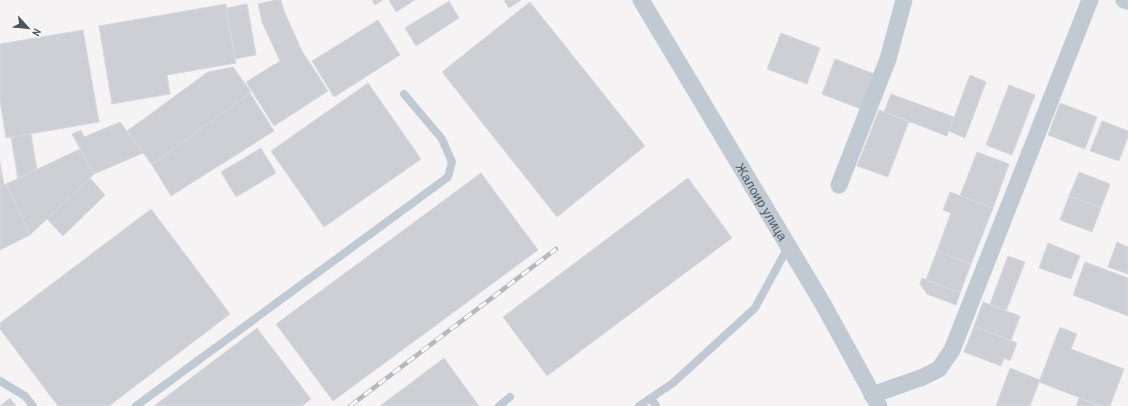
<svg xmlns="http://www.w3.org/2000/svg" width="1128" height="406" viewBox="0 0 1128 406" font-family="'Archivo Narrow',sans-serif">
<rect width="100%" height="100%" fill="#f5f3f3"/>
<path fill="#cdcfd5" stroke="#d7d9de" d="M276,0H281L284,11L302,51L328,91L274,126L246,82L280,61L262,22L258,4Z
M372,0H383L375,5Z
M389,0H415L396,12Z
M504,0H521L509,8Z
M449,1L459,18L416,46L405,28Z
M530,2L645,146L557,217L442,72Z
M226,4L236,63L167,75L170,94L112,104L99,26Z
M247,4L256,55L235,59L226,8Z
M378,20L400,55L334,97L312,61Z
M83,30L99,122L6,138L0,101V44Z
M781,33L820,48L807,84L767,69Z
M835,59L874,74L861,109L822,94Z
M233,67L251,92L152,165L127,131L208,72Z
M970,75L986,82L965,138L949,131Z
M368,83L421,159L324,227L271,151Z
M1009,85L1035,95L1012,155L986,145Z
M250,93L274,131L171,196L152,165Z
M891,94L954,117L947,136L884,112Z
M1060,103L1097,117L1085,149L1048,135Z
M879,110L909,121L888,177L857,166Z
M1102,121L1128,131V137L1119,161L1090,151Z
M120,122L143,153L94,174L72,134L81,130L84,137Z
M31,134L37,169L18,179L11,137Z
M261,148L276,173L236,197L221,172Z
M80,149L94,174L30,235L6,184Z
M977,152L1009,164L993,208L960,196Z
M0,162L4,185L0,187Z
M1079,172L1110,184L1101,208L1069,196Z
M481,173L538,250L333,401L276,324Z
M90,178L105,195L63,236L47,219Z
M688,178L732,238L547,376L503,317Z
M6,184L30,235L0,250V187Z
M950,192L993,208L971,264L937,251L951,213L943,210Z
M1069,196L1101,208L1092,232L1060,220Z
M151,209L230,314L109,406H58L0,329V323Z
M1117,242L1128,247V274L1108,267Z
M1048,243L1080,256L1071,279L1039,268Z
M937,251L971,264L960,293L926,280Z
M1008,256L1025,262L1006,311L990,304Z
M1085,262L1128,278V316L1073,295Z
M922,278L960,293L956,305L927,294L920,284Z
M983,302L1020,316L1011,341L974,326Z
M974,326L1017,343L1010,361L1004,358L1001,366L964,352Z
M1060,327L1077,334L1071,349L1124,369L1110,406H1101L1039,382Z
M257,328L311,399L302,406H154Z
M444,358L479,406H380Z
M1010,368L1040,380L1030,406H996Z
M10,398L16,406H0Z
M1079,398L1101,406H1076Z"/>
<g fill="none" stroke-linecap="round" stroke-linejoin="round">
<path stroke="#c1cad2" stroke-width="8" d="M0,381L25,396L33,406
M651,398L656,406
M136,406L448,177L452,162L442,139L404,94
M499,406L510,397
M639,406L673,383L755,308L788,247"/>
<g stroke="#c1cad2" stroke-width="17">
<path id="s1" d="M641,0L823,304L879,406"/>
<path d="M1124,0L1128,1"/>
<path d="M839,185L888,59L904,0"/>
<path d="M872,395L923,377L939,369L952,350L1090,0"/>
</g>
<g stroke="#b5b8bd" stroke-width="4.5">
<path id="rail" d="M350,406L556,249"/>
</g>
<use href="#rail" stroke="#fff" stroke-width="3" stroke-dasharray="9" stroke-linecap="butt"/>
</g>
<g text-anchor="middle" stroke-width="3" stroke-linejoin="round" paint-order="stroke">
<g font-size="13" fill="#4a5661" stroke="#fff">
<text dy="5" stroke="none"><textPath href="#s1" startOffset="235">Жалоир улица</textPath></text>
</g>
</g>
<g transform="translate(28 28) rotate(117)" stroke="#ffffff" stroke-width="3" paint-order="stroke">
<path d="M0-3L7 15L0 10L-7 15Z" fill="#4a5661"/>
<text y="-6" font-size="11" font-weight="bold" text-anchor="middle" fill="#4a5661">N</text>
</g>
</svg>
